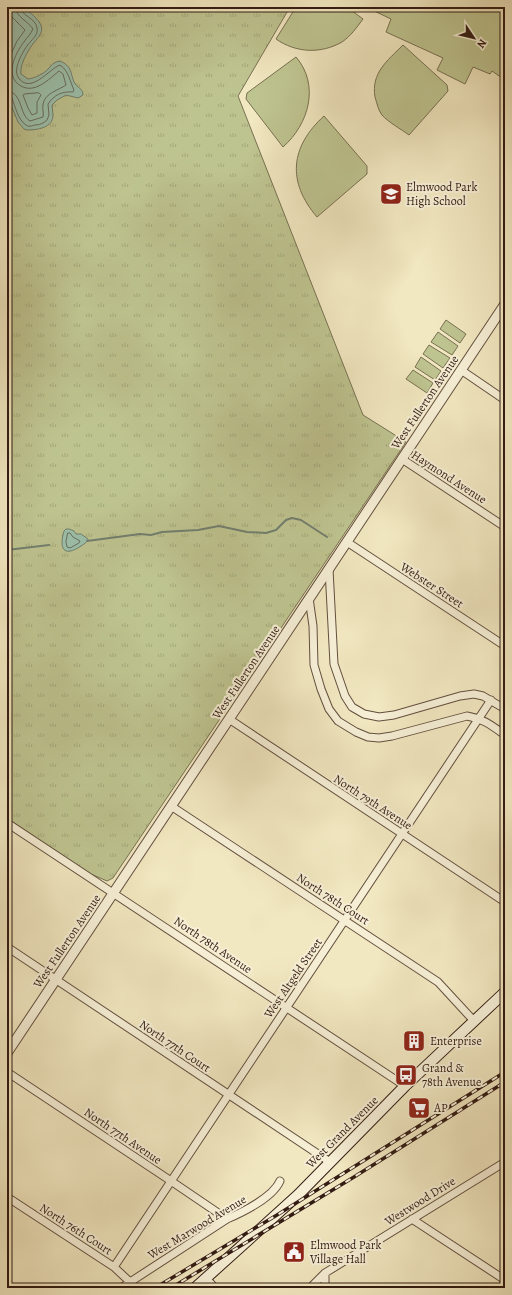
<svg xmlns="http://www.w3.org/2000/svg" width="512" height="1295" viewBox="0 0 512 1295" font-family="Alegreya,serif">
<defs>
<pattern id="grass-tufts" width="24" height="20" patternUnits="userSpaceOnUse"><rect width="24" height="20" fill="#bec490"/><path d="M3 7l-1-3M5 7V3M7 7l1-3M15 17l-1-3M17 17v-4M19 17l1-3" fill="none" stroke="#a4a87b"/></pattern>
</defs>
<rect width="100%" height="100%" fill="#f1e7c0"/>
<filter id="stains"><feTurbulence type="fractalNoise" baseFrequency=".005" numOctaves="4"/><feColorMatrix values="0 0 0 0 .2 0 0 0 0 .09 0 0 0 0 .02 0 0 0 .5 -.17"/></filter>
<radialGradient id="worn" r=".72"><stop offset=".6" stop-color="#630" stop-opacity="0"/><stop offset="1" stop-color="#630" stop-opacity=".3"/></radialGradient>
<path fill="url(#grass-tufts)" stroke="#787052" d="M7,7H290L238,96L363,415L406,442L117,872L113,878L107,881L91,874L7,818Z"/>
<path fill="#bec490" stroke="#787052" d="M296,7H347L363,19C357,27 351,36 342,42C321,54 296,53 276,39Z
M366,7H505V80L492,71L490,74L473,67L465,84L437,70L443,58L386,32L391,19Z
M403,45L447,85L448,91L409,135C401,129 388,122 382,115C378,110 377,103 375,97C371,73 387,61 403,45Z
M296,57C320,85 309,124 283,147L246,99L247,93Z
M324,116L367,166V174L317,217C287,182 290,147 324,116Z
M446,320L466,334L460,343L440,329Z
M438,332L458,346L452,355L431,342Z
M429,345L450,358L443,368L423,354Z
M421,357L441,371L435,380L415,367Z
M413,370L433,383L427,393L406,379Z"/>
<path fill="#9cc1ac" stroke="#727f6f" d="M7,7C20,7 25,7 35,17C49,31 38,36 30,48C25,56 20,66 21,74L28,79C35,78 44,74 49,68C53,64 54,62 60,61C72,66 70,72 74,82C77,88 83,88 83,95L78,98L66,95L57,100L52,105C52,108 53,112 53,115C53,128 37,130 27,130L24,129L18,122L7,95Z
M66,529H69L74,531L76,534H81L88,539V540C86,543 84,544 81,546C63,558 59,548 64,531Z"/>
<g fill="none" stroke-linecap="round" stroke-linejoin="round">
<path stroke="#686e60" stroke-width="1" d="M7,63L17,41L25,30L12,17L9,7
M7,91C23,92 19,115 30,121L43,117C44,113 42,109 43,104C45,93 59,90 66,85L63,74L59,71C49,79 35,94 21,86C4,77 15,53 24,42C27,37 31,34 33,29C28,21 16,17 15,7
M39,93L41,95L37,102V113L32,115L28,108L23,95L25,94Z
M7,96L12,98C15,106 18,120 26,125C28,127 32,126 35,125C40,125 44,123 47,120L49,115L48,104C54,95 62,91 73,92L74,90C70,82 69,71 60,65C50,68 30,96 18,77C13,69 22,53 27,46C31,40 39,35 37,28C36,18 21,16 20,7
M68,533H70L73,537L80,541L79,543L70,548L67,547L66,542Z"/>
<path stroke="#727f6f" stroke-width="2" d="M87,541L140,534L151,535L162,532L198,530L219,526L247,532L266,533L276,530L286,520L292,518L301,520L327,537
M7,550L49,545"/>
<g stroke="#624f3e" stroke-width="9">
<path id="minor" d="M461,370L505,400
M402,459L505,527
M347,542L505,646
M329,569L334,664L345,696L352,707L364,714L379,717L394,715L460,696L474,694L483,696L505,709
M309,598L313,626L314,665L321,689L329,709L338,721L356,732L368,737L379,738L392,736L467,716C484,719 491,725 505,735
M229,719L505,902
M171,806L438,982L474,1021
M7,823L405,1086
M7,947L330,1162
M7,1072L171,1181L227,1219
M7,1197L114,1267L130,1282
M412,1219L505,1280
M114,1267L491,700
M206,1278L215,1288
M121,1288L227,1219C243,1212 273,1197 280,1181
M310,1288L325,1273L505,1162
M325,1288V1273"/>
</g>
<g stroke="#624f3e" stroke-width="11">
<path id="tertiary" d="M7,1053L505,304"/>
</g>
<g stroke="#331c13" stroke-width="12">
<path id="secondary" d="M195,1288L298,1195L405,1086L505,992"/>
</g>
<use href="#minor" stroke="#f6efd6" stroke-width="7"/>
<use href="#tertiary" stroke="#f6efd6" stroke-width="9"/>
<use href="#secondary" stroke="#f6efd6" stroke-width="10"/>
<g stroke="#331c13" stroke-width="3.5">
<path id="rail" d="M155,1288L277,1215L505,1072
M171,1288L354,1177L505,1082"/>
</g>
<use href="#rail" stroke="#f6efd6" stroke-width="2" stroke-dasharray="6" stroke-linecap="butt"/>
</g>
<defs>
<g id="school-square" transform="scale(1.15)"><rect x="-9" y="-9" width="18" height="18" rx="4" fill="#8f2418" stroke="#f6efd6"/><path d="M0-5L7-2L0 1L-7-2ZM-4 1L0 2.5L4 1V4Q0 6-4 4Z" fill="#fff"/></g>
<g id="building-square" transform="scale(1.15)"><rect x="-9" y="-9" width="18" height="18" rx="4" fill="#8f2418" stroke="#f6efd6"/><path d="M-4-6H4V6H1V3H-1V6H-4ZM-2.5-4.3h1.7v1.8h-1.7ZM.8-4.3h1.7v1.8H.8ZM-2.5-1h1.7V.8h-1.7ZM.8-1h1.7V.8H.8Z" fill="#fff"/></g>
<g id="bus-square" transform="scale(1.15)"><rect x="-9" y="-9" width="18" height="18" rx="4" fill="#8f2418" stroke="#f6efd6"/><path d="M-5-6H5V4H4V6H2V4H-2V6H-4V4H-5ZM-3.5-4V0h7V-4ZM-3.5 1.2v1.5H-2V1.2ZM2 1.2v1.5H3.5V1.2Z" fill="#fff"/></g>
<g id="supermarket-square" transform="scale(1.15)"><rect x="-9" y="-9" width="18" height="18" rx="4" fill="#8f2418" stroke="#f6efd6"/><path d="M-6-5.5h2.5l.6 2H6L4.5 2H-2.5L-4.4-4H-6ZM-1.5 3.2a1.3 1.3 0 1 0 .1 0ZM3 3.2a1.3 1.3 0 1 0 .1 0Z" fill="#fff"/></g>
<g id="civic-square" transform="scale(1.15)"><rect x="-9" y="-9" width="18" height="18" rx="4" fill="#8f2418" stroke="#f6efd6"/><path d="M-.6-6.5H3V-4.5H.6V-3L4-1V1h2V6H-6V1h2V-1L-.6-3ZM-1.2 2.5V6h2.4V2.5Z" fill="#fff"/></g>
</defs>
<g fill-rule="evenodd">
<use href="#school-square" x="391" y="194"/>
<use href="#building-square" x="414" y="1041"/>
<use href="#bus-square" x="406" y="1075"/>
<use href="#supermarket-square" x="419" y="1108"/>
<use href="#civic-square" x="294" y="1252"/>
</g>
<g text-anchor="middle" stroke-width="4" stroke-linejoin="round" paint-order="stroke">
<g font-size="12" fill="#331c13" stroke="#f6efd6" text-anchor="start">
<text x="406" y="191">Elmwood Park<tspan x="406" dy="14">High School</tspan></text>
<text x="430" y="1045">Enterprise</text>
<text x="422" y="1072">Grand &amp;<tspan x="422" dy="14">78th Avenue</tspan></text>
<text x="434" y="1112">AP</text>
<text x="310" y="1249">Elmwood Park<tspan x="310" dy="14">Village Hall</tspan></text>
</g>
<g font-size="12" fill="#331c13" stroke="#f6efd6">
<text transform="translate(425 402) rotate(-56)" y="4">West Fullerton Avenue</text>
<text transform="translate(449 477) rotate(33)" y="4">Haymond Avenue</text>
<text transform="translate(432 585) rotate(33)" y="4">Webster Street</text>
<text transform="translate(246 672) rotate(-56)" y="4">West Fullerton Avenue</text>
<text transform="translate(373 802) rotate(33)" y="4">North 79th Avenue</text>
<text transform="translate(333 899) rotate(33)" y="4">North 78th Court</text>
<text transform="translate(67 941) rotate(-56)" y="4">West Fullerton Avenue</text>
<text transform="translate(213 945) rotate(34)" y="4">North 78th Avenue</text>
<text transform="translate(293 978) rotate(-56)" y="4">West Altgeld Street</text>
<text transform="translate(175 1046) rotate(34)" y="4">North 77th Court</text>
<text transform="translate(342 1132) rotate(-45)" y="4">West Grand Avenue</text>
<text transform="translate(123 1136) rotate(34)" y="4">North 77th Avenue</text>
<text transform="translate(420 1201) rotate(-32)" y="4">Westwood Drive</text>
<text transform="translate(197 1227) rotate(-31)" y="4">West Marwood Avenue</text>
<text transform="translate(76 1229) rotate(33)" y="4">North 76th Court</text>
</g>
</g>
<rect width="512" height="1295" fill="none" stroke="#f1e7c0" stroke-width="24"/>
<rect x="8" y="8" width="496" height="1279" fill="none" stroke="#331c13" stroke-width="2"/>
<rect x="12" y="12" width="488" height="1271" fill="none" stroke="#331c13"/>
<g transform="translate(474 38) rotate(125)" stroke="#f6efd6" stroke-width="3" paint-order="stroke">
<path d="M0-3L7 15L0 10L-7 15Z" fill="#331c13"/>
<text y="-6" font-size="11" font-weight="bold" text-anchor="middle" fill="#331c13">N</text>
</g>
<rect width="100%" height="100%" filter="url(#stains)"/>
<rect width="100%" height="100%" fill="url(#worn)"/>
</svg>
